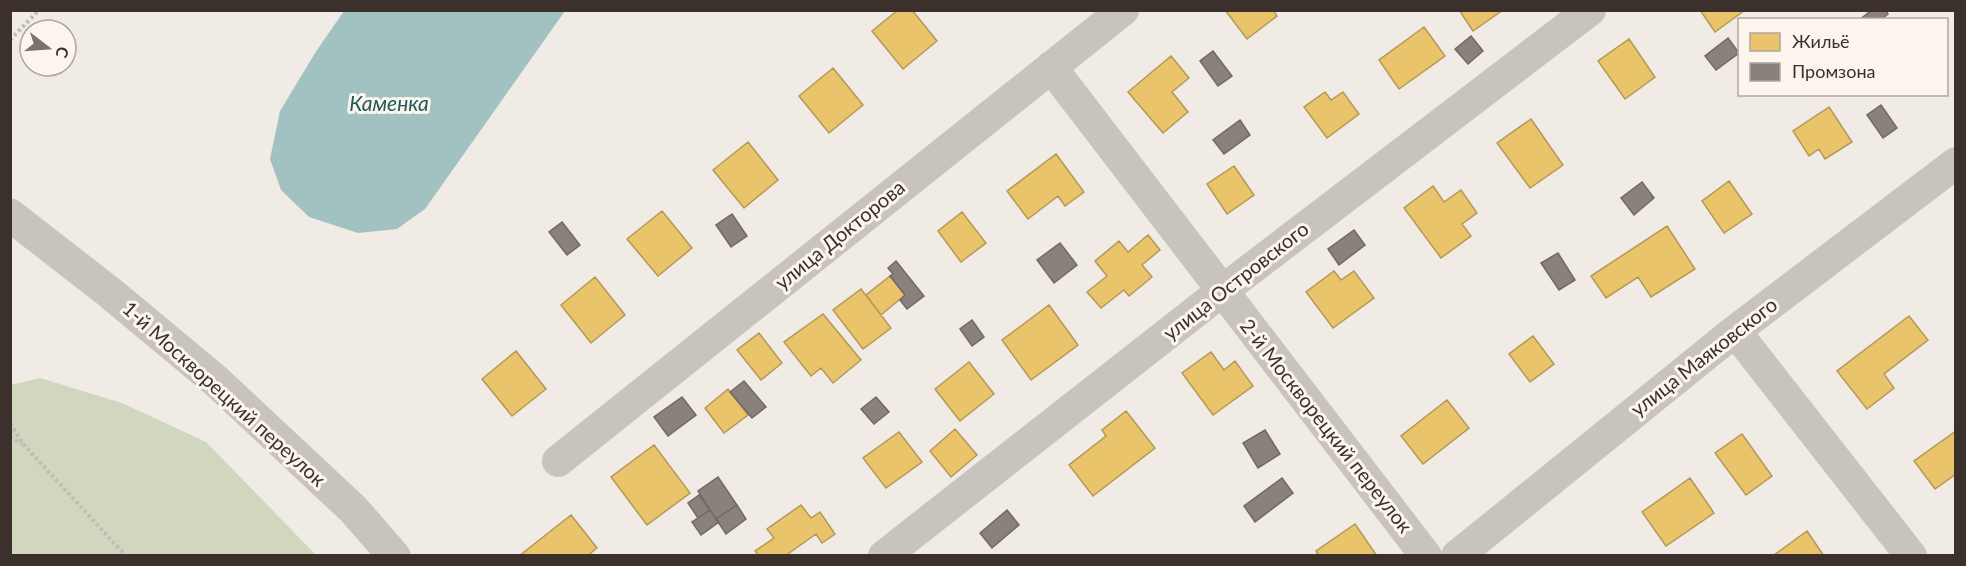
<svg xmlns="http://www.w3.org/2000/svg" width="1966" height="566" viewBox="0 0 1966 566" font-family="Lato,sans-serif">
<rect width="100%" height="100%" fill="#f0ebe5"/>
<path fill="#d1d6bf" d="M40,378L122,403L206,442L316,555H11V385Z"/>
<path fill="#a1c2c1" d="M344,11H565L425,209L397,229L358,233L309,217L281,190L270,159L280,111L317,50Z"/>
<path fill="#e9c46a" stroke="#b59857" stroke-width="1.5" d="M898,10H912L937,41L903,69L872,31Z
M1225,10H1273L1277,16L1247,39Z
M1459,10H1503L1473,31Z
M1700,10H1745L1715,32Z
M1424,27L1445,56L1399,89L1379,60Z
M1629,39L1655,77L1625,99L1598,61Z
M1171,56L1189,78L1172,92L1188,112L1163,133L1128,92Z
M833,68L863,105L829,133L799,96Z
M1325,92L1331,100L1343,92L1359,114L1327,138L1304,107Z
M1829,107L1852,142L1825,159L1819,149L1809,156L1793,131Z
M1531,119L1563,165L1530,188L1497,143Z
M748,142L778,180L744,208L713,170Z
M1056,154L1084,192L1065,206L1058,196L1028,219L1007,191Z
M1234,166L1254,195L1227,214L1207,184Z
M1729,181L1752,214L1724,233L1702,201Z
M1433,186L1444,202L1461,190L1477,213L1462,224L1471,236L1441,258L1404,208Z
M662,211L692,248L658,276L627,239Z
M962,212L986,243L961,262L938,231Z
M1667,226L1695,269L1651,297L1638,277L1606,298L1591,276Z
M1148,235L1160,250L1142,265L1152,277L1129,296L1124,290L1101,308L1087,292L1107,276L1095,261L1119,241L1128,252Z
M1334,271L1341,280L1354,271L1374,298L1333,328L1306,292Z
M890,276L905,295L881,315L866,295Z
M595,277L625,315L591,343L561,305Z
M861,289L891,328L863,349L833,310Z
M1049,305L1078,345L1031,380L1002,340Z
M823,314L861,360L833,383L821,368L811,376L784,342Z
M1909,316L1928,340L1884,374L1894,388L1867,409L1837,371Z
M759,333L782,363L761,380L737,350Z
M1533,336L1554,364L1530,382L1509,354Z
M516,351L546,389L512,416L482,379Z
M1211,352L1224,370L1235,361L1253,386L1213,415L1182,373Z
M969,362L994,394L960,421L935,389Z
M728,389L748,415L724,433L705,408Z
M1447,400L1469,428L1423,464L1401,436Z
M1126,411L1155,448L1093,496L1069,465L1106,436L1102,430Z
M955,429L977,455L951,477L930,451Z
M1956,431V474L1935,489L1914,461Z
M899,432L922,462L886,488L863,458Z
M1742,434L1772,476L1746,495L1715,453Z
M654,445L690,493L647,525L611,477Z
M1690,478L1714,513L1666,546L1642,512Z
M801,505L811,518L820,512L835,534L822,543L816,534L785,556H759L755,551L774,538L767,529Z
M571,515L597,548L587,556H519Z
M1355,524L1377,556H1319L1316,551Z
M1807,531L1824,556H1775L1774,555Z"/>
<path fill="#8a817c" stroke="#726964" stroke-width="1.5" d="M1872,10H1886L1888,14L1880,20H1859Z
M1471,36L1483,51L1468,64L1455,49Z
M1728,38L1739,53L1716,70L1705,56Z
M1213,51L1232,76L1218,86L1200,61Z
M1881,105L1897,128L1883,138L1867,115Z
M1240,120L1250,135L1224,154L1213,140Z
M1642,182L1654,198L1634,215L1621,198Z
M732,214L747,236L731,247L716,225Z
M562,222L580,245L567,255L549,232Z
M1354,230L1365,245L1339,265L1328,249Z
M1060,243L1077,265L1054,283L1037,260Z
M1558,253L1575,280L1559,290L1541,263Z
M896,261L924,296L907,309L900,300L905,295L890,276L893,274L888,268Z
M972,320L984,337L972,346L960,329Z
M744,381L766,407L752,418L730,392Z
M682,397L696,415L668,436L654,417Z
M876,397L889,412L874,424L861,409Z
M1265,430L1280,454L1258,468L1243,443Z
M718,477L737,505L716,519L698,491Z
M1282,478L1293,493L1255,522L1244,506Z
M699,495L710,510L698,518L688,503Z
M737,505L746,519L726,534L716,519Z
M710,510L719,522L701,535L692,522Z
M1007,510L1019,525L992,548L980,533Z"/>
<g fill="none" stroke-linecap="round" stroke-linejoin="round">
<path stroke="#c2bbb6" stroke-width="4" stroke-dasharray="3 3" stroke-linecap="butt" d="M10,40L39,10
M10,424L25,446L126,556
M10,437L22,444"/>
<path stroke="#c9c3be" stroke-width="32" d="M1051,67L1426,556
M1735,331L1911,556
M558,461L1123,10
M884,556L1222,291L1590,10
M1457,556L1735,331L1956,163"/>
<path stroke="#c9c3be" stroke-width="33" d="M10,215L109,292L216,381L353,509L394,556"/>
</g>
<g text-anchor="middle" stroke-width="6" stroke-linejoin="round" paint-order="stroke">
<g font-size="20" fill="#3b302b" stroke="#fbf5ee">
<text transform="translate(840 235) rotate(-39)" y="7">улица Докторова</text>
<text transform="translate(1236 281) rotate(-38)" y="7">улица Островского</text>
<text transform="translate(1704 357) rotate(-38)" y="7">улица Маяковского</text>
<text transform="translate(224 394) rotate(42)" y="7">1-й Москворецкий переулок</text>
<text transform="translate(1326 426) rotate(52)" y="7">2-й Москворецкий переулок</text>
</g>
<g font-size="21" font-style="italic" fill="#1f5a5e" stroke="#fbf5ee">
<text x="389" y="111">Каменка</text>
</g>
</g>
<rect width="1966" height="566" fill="none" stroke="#3b302b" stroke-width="24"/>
<rect x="1738" y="18" width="210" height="78" fill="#fbf5ee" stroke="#aea6a0" stroke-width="1.5"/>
<rect x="1750" y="33" width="30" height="18" fill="#e9c46a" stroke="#aea6a0" stroke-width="1.5"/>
<text x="1792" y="48" font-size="18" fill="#3b302b">Жильё</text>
<rect x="1750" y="63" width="30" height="18" fill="#8a817c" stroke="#aea6a0" stroke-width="1.5"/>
<text x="1792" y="78" font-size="18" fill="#3b302b">Промзона</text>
<g transform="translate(48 48) rotate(107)"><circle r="28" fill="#fbf5ee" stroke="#aea6a0" stroke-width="1.5"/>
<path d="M0-4.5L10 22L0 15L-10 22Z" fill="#7a716c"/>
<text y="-9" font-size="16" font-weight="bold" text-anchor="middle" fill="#3b302b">С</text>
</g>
</svg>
